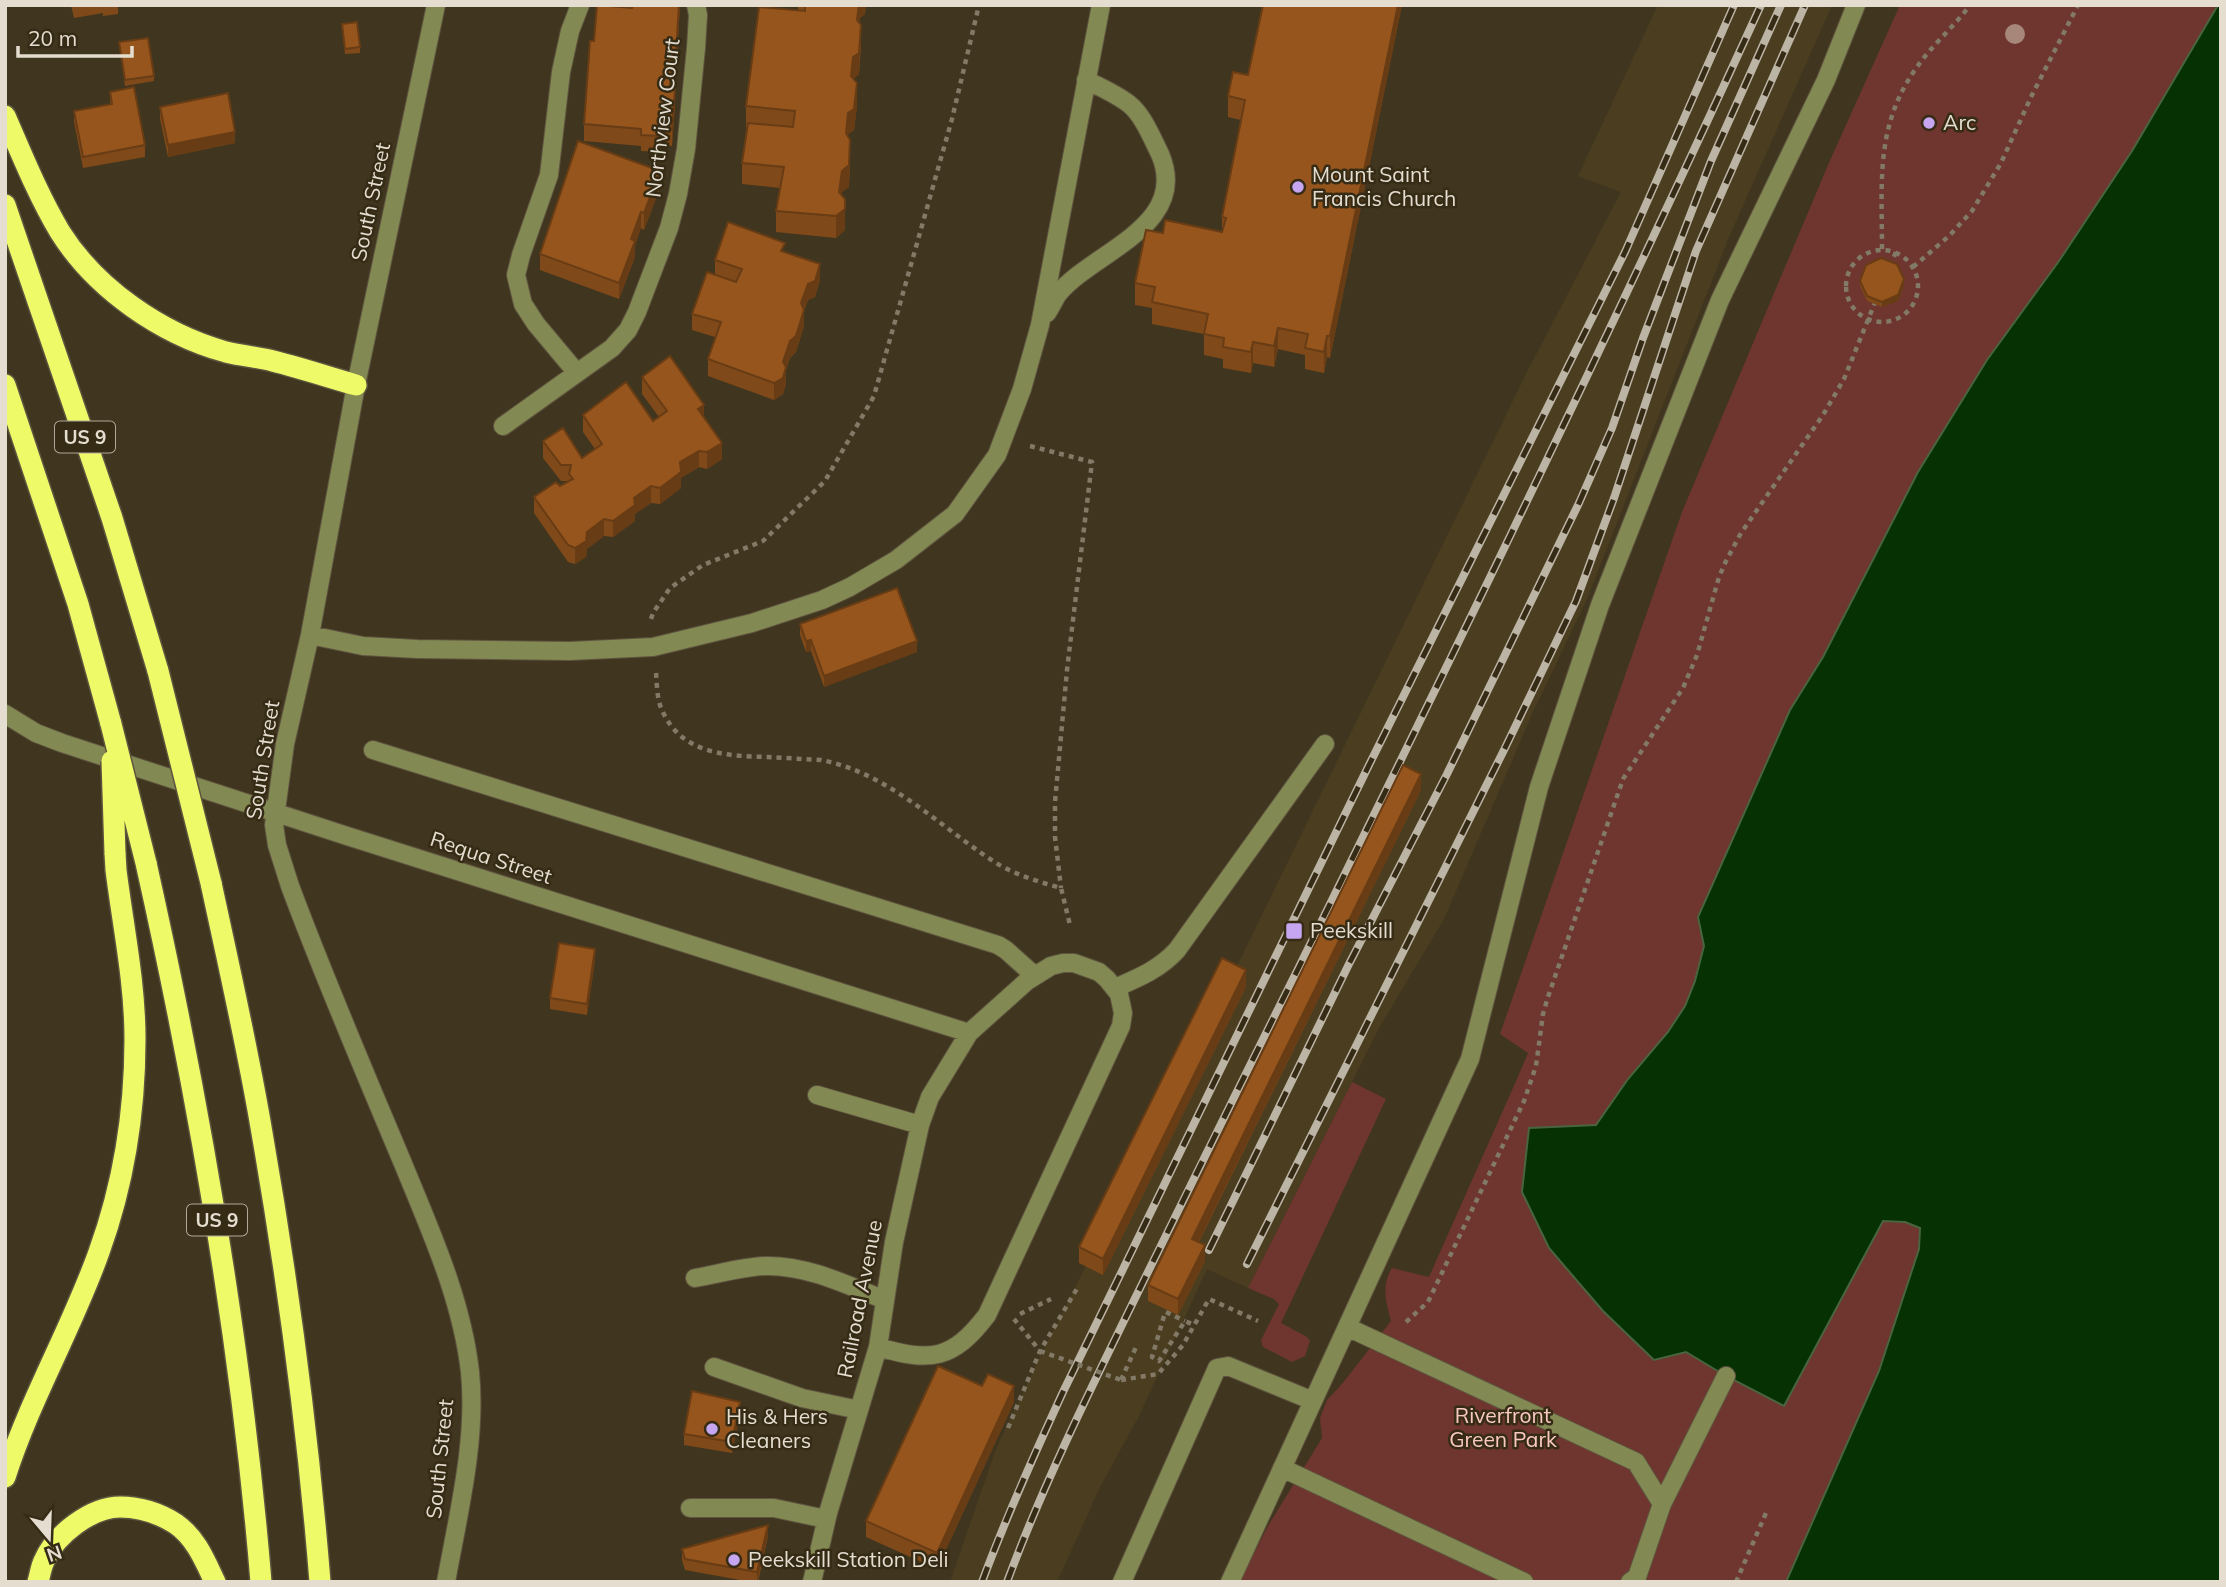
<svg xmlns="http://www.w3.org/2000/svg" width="2226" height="1587" viewBox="0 0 2226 1587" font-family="Mulish,sans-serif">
<rect width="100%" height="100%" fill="#40361f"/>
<path fill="#4b3e20" d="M1658,5H1832L1729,237L1587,599L1532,714L1444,919L1379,1028L1248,1288L1207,1269L1139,1416L1101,1485L1057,1582H950L996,1449L1036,1365L1223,995L1527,372L1621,192L1578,176Z"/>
<path fill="#6e362e" d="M1900,5H2218L2132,151L2059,261L1987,360L1918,472L1823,657L1790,710L1698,917L1704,946L1695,981L1685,1006L1668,1032L1628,1079L1596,1125L1686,1352L1726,1376L1784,1406L1883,1221L1905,1222L1921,1228L1919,1249L1879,1371L1786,1582H1239L1268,1526L1322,1438L1320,1418L1327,1400L1342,1384L1391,1321C1386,1302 1381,1286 1392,1268L1429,1277L1517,1079L1528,1053L1500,1034L1682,512L1828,165Z
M1352,1082L1386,1099L1281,1323L1307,1337L1310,1341L1305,1356L1292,1362L1263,1347L1261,1340L1279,1304L1274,1299L1248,1288Z"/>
<path fill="#053103" stroke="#486540" stroke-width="2" d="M2218,5H2221V1582H1786L1879,1371L1919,1249L1920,1228L1905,1222L1883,1221L1784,1406L1726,1376L1686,1352L1654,1360L1603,1311L1549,1248L1522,1192L1529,1128L1596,1125L1628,1079L1668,1032L1685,1006L1695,981L1704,946L1698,917L1790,710L1823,657L1918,472L1987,360L2059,261L2132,151Z"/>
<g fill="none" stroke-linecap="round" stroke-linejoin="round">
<g stroke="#5e543f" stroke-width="20">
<path id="minor" d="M436,5L356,385L310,635L285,744L274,825L277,845L290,886C325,980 365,1073 404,1166C431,1232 462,1300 470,1372C477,1440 458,1515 446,1582
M1047,313C1051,307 1054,300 1058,294C1092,252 1191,226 1160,154C1152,138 1143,115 1129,104C1116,94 1100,87 1086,80
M577,373L536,324L523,304L516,275L521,255L549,175L561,72L570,31L580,5
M503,426L612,348L628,330L637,312L669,228L678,194L686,149L696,48L698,15L696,5
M310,635L363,646L417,649L570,651L653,647L752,623L822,600L850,587L896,560L955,514L997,455L1022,389L1040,325L1101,5
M5,714L36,733L62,743L344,835L969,1033
M373,750L998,945L1006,950L1035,976
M1115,988C1138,978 1160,969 1177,950L1325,744
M817,1095L920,1125
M695,1278C718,1274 742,1267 765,1266C807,1265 847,1285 885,1300
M1347,1327L1636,1462L1662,1504L1637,1577L1630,1582
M714,1367L802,1398L859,1410
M1282,1468L1524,1582
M1662,1504L1726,1376
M690,1508H774L826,1519
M812,1582L828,1513L878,1347L894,1242L920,1125L930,1097L969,1033L1027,981L1051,966L1063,963H1074L1099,972L1107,979L1119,994L1123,1013L1121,1026L987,1315C952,1361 930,1362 878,1347
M1122,1582L1217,1368L1228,1366L1313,1401
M1230,1582L1470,1059L1539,787L1600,605L1720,300L1826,80L1856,5"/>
</g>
<g stroke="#5e543f" stroke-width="24">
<path id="highway" d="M5,116C22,155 38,195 60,232C96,289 161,334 226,352C242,356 258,357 273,361C301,368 328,377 356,385
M5,205L112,518L158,671
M5,385L78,604L111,724
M146,863C199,1100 241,1339 261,1582
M211,883C229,967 248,1049 262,1133C288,1282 308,1432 320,1582
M5,1477C30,1399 72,1328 99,1252C124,1183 135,1111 135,1039C135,982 123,926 116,870L115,853
M38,1582C40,1575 41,1567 44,1561C55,1535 91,1507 120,1507C140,1507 159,1513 176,1524C196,1538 205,1561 215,1582"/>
</g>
<path stroke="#827966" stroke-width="4.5" stroke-dasharray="5 5" stroke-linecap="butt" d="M1882,249C1882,182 1875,125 1917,67C1932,45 1954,27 1970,5
M1846 286a36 36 0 1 1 72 0a36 36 0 1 1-72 0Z
M1890,266L1896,252
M1913,267L1949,236L1972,211L2001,163L2031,97L2078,5
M1030,446L1092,462L1067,670L1055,802V837L1061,888
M651,619L653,613L670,588L703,565L763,541L825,481L874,396L952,119L979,5
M656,673C657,685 657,700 662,710C681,754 726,756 768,757C785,758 803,759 821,760C889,773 940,827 996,863C1016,875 1039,882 1061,888L1070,925
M1166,1312L1185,1321
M1020,1314L1051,1299
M1164,1316L1152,1357L1159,1361L1185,1321L1194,1325
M1014,1319L1040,1351
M1406,1322L1428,1302L1524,1101L1536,1066L1543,1014L1548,997L1623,779L1683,688L1697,655L1719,577L1726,561L1741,533L1823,415L1844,379L1876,300
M1121,1380L1158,1374L1183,1345L1209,1299L1258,1321
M1121,1380L1137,1345
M1008,1428L1040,1351L1078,1287
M1736,1582L1766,1513"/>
<use href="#minor" stroke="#838953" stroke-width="18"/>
<use href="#highway" stroke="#eefa68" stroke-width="21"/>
<g stroke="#bcb4a5" stroke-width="8">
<path id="rail" d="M1209,1250L1349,964L1447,774L1579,503L1612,428L1643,338L1711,161L1781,5
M1247,1264L1504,750L1576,601L1614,498L1696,251L1805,5
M982,1582C1006,1517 1034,1455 1063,1392L1370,763L1625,252L1734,5
M1007,1582C1046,1477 1096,1378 1145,1278C1195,1176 1246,1073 1297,971C1455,651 1612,330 1761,5"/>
</g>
<use href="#rail" stroke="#362b15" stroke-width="5" stroke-dasharray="16" stroke-linecap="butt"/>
<g stroke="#5e543f" stroke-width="24" stroke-linecap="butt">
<path id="highway-bridge" d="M158,671L211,883
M111,724L146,863
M112,761L115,853"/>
</g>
<path stroke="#827966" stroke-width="4.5" stroke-dasharray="5 5" stroke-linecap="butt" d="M1040,1351L1121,1380"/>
<use href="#highway-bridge" stroke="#eefa68" stroke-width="21"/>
</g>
<circle fill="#a68779" cx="2015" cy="34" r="10"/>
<path fill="#804919" d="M71,5H118V14L103,16V13L74,18Z
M680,5L676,70H672L671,88L675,105L672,146L661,145L660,152L641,151V146L584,141V124L632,8Z
M798,5H866L865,14L860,18L859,23L861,46L859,74L853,79L857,105L854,130L848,134V136L850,161L849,187L842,192V195L845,221V230L836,238L776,232V211L780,188L742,184V163L747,127H746V106L798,11Z
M1263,5H1402L1330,358L1327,357L1324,373L1305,369V355L1278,349L1274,367L1253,363L1251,373L1223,368V359L1204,355V334L1152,324V308L1135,305V283L1163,233L1222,232V217L1241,120L1228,117V96L1248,75Z
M342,24L360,47V53L345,54Z
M119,42L154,76V81L125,86Z
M110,92L145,145V157L83,168L74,122V111L110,104Z
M160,107L235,143L168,157L160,119Z
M660,188L644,230L641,228L635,245V257L619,299L540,270V254Z
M785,252L820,280L815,297L808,300L804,311V326L796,352L790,358L786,370V384L783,394L774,400L708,376V359L715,337L692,330V314L715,275V260Z
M1860,281L1904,285L1898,301L1882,307L1867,301L1860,286Z
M642,377L704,418L722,459L707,469L699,467L681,478V488L660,504L651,503L635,514V521L613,537L604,536L587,549L586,557L575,564L568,562L534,513V497L560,486L568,481H561L543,458V441L582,458L595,449L583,432V415L653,421L659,417L642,394Z
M800,624L917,652L824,687L811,651L806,652L800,635Z
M1421,790L1199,1242L1205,1261L1178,1315L1148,1301V1285Z
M595,960L587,1015L550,1009V998Z
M1246,987L1103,1275L1079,1263V1247Z
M1014,1402L937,1569L866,1537V1521Z
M740,1413L732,1453L684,1445V1434Z
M768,1536L758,1582H751L685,1570L682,1560V1549Z"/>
<path fill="#683c14" d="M679,5H680L676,70V54Z
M859,5H866L865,14L860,18L857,41V20Z
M1398,5H1402L1330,358V336Z
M861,25L859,74L853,79L851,76L853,57Z
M672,54V70L670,104V88Z
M857,83V105L854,130L848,134L846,154V133L848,113Z
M675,89V105L672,146V130Z
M235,132V143L168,157V145Z
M850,140L849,187L842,192L839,213V192L842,171Z
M660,171V188L644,230V213Z
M845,199V230L836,238V216Z
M641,212V228L635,245V257L619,299V283L631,239Z
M820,264V280L815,297L808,300L804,311V326L796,352L790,358L786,370V384L783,394L774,400V383L783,362L801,303L808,284Z
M1904,279V285L1898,301L1882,307V302Z
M1278,328V349L1274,367V346Z
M1327,336V357L1324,373V352Z
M1253,342V363L1251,373V352Z
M704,405V421L698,409Z
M722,443V459L707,469V452Z
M699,451V467L681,478V488L660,504V488L680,462Z
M651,486V503L635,514V521L613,537V521L634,498Z
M604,519V536L587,549L586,557L575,564V548L587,532Z
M811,640V651L806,652V641Z
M917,641V652L824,687V676Z
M1421,774V790L1192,1255V1239Z
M595,949V960L587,1015V1004Z
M1246,970V987L1103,1275V1259Z
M1205,1245V1261L1178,1315V1299Z
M1014,1386V1402L937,1569V1553Z
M740,1402V1413L732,1453V1442Z
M768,1525V1536L757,1582V1572Z"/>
<path fill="#95551d" stroke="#683c14" stroke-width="2" d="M597,5L632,8L633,5H679L676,54H672L670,88L675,89L672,130L661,129L660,136L641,135V129L584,124L590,41H594Z
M805,5H859L857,20L861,25L859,53L853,57L851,76L857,83L854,109L848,113L846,133L850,140L849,165L842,171L839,192L845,199V209L836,216L776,211L784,167L742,163L748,123L793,127L795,111L746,106L759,7L805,11Z
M1263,5H1398L1330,336H1327L1324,352L1305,348L1308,334L1278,328L1274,346L1253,342L1251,352L1223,347L1224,338L1204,334L1208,314L1152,302L1155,287L1135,283L1146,230L1163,233L1165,220L1222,232L1226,218L1222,217L1245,100L1228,96L1233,72L1248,75Z
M357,22L360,47L345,49L342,24Z
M148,38L154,76L125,80L119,42Z
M134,87L145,145L83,157L74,111L112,104L110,92Z
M228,93L235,132L168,145L160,107Z
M578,141L660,171L644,213L641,212L631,239L635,241L619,283L540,254Z
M728,222L785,243L781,251L820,264L815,281L808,284L801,303L804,310L796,336L790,341L783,362L786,367L783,378L774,383L708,359L721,322L692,314L707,272L736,282L742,269L715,260Z
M1881,258L1897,264L1904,279L1898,295L1882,302L1867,296L1860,281L1866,265Z
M670,356L704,405L698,409L722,443L707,452L699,451L680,462L681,472L660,488L651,486L634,498L635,505L613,521L604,519L587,532L586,541L575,548L568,545L534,497L556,482L560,486L573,479L569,474L571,465H561L543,441L563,428L582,458L602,444L583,415L626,382L653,421L667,411L642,377Z
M897,588L917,641L824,676L811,640L806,641L800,624Z
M1403,765L1421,774L1192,1239L1205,1245L1178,1299L1148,1285Z
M559,943L595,949L587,1004L550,998Z
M1222,958L1246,970L1103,1259L1079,1247Z
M938,1366L982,1386L988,1374L1014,1386L937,1553L866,1521Z
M692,1391L740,1402L732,1442L684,1434Z
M768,1525L757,1572L685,1559L682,1549Z"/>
<g fill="#c6a6f0" stroke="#362b15" stroke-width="2.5">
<circle cx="1929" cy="123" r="7"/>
<circle cx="1298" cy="187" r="7"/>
<rect x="1285" y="922" width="18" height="18" rx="3.5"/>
<circle cx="712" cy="1429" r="7"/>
<circle cx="734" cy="1560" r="7"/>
</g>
<g text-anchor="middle" stroke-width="5" stroke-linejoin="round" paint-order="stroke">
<g fill="#362b15" stroke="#b0a898" stroke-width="2">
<rect x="55" y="421.5" width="60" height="31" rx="5"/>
<rect x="187" y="1204.5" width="60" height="31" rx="5"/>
</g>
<g font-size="19" font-weight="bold" fill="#e4ddd0">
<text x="85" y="444">US 9</text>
<text x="217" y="1227">US 9</text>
</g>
<g font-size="21" fill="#e4ddd0" stroke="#362b15">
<text transform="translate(663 118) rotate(-83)" y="7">Northview Court</text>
<text transform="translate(371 202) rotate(-78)" y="7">South Street</text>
<text transform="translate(263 760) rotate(-81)" y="7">South Street</text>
<text transform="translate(491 858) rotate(18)" y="7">Requa Street</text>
<text transform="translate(860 1299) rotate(-79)" y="7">Railroad Avenue</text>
<text transform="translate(440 1459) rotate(-84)" y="7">South Street</text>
</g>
<g font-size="21" fill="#e4ddd0" stroke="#362b15" text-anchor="start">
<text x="1943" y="130">Arc</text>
<text x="1312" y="182">Mount Saint<tspan x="1312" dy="24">Francis Church</tspan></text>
<text x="1310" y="938">Peekskill</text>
<text x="726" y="1424">His &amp; Hers<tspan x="726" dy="24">Cleaners</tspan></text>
<text x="748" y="1567">Peekskill Station Deli</text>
</g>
<g font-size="21" fill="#f9c9c2" stroke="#362b15">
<text x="1503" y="1423">Riverfront<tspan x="1503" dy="24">Green Park</tspan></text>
</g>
</g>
<rect width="2226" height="1587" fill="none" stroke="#e4ddd0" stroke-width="14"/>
<g transform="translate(49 1538) rotate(161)" stroke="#362b15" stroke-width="5" paint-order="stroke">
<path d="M0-5L12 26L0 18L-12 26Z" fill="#e4ddd0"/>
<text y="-10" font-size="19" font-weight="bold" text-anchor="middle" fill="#e4ddd0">N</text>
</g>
<path d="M18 46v10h114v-10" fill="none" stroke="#e4ddd0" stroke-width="3.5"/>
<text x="28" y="46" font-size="21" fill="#e4ddd0" stroke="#362b15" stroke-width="5" paint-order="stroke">20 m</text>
</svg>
